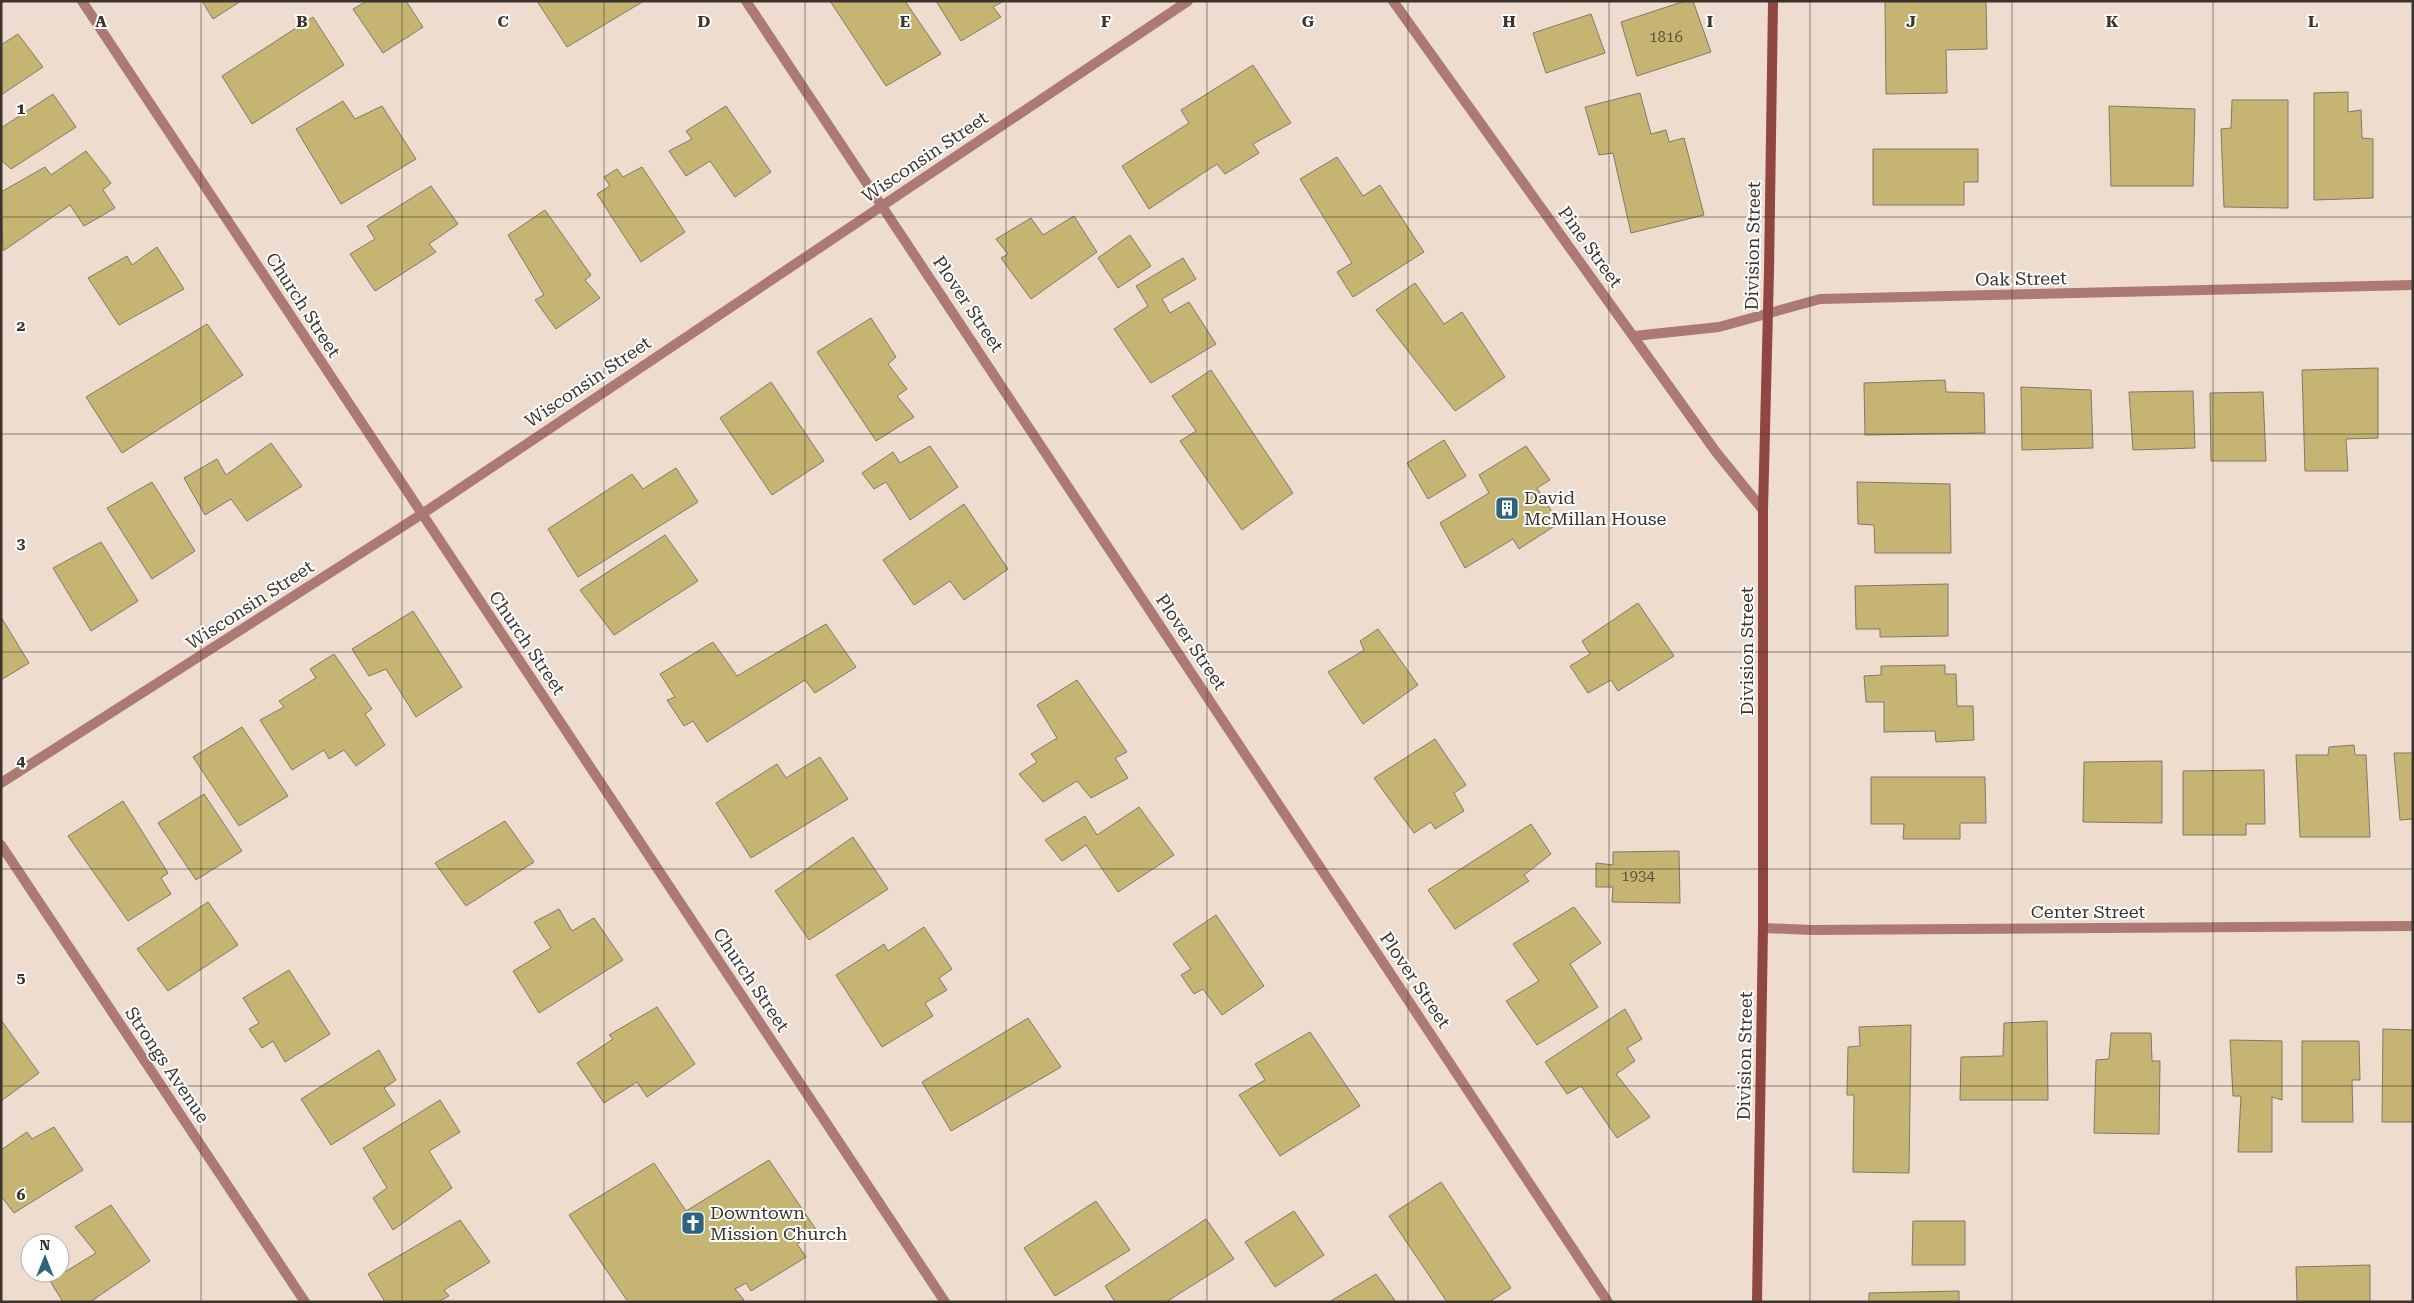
<svg xmlns="http://www.w3.org/2000/svg" width="2414" height="1303" viewBox="0 0 2414 1303" font-family="'Roboto Serif',serif">
<rect width="100%" height="100%" fill="#eedcce"/>
<path fill="#c5b472" stroke="#7f7a68" d="M202,1H241L213,19Z
M367,1H406L423,27L383,53L353,9Z
M537,1H644L567,47Z
M830,1H905L941,54L886,86Z
M936,1H1004L993,7L1001,17L961,41Z
M1685,1H1693L1711,52L1637,76L1621,22Z
M1885,1H1986L1987,49L1946,50L1947,93L1886,94Z
M1591,14L1605,53L1546,73L1533,33Z
M313,17L344,65L252,124L222,76Z
M18,34L43,67L1,95V45Z
M1253,65L1291,123L1253,144L1259,153L1225,174L1217,164L1149,209L1122,166L1189,123L1181,110Z
M2348,92V112L2361,110L2362,138L2373,139V198L2314,200V93Z
M1640,93L1651,134L1666,130L1669,142L1684,138L1704,215L1631,233L1613,153L1599,155L1585,107Z
M53,94L76,127L11,169L1,160V128Z
M2232,100H2288V208L2224,207L2221,129L2231,128Z
M343,101L355,119L382,106L416,159L341,204L296,129Z
M726,106L771,172L735,197L710,161L686,176L669,151L692,139L686,131Z
M2109,106L2195,109L2193,186H2111Z
M1873,149H1978V182H1964V205H1873Z
M86,151L111,183L103,190L115,208L84,226L70,205L3,251L1,192L45,167L51,175Z
M1337,157L1363,196L1380,185L1424,252L1353,297L1337,272L1352,263L1300,179Z
M642,167L685,232L641,262L597,194L610,186L604,177L617,169L623,177Z
M431,186L458,224L429,244L436,252L375,291L350,254L375,239L367,226Z
M545,210L591,275L585,280L600,298L556,329L535,300L544,295L508,235Z
M1074,216L1097,252L1031,299L1001,258L1008,254L996,239L1031,218L1043,235Z
M1130,235L1151,266L1118,288L1098,258Z
M157,247L184,289L119,325L88,278L127,256L132,265Z
M1183,258L1196,279L1162,299L1170,313L1189,302L1216,344L1151,383L1114,329L1148,306L1136,286Z
M1415,283L1444,324L1462,312L1505,377L1455,411L1376,310Z
M871,318L896,357L888,364L907,389L897,396L914,417L876,441L817,352Z
M207,324L243,375L122,453L86,397Z
M2378,368V438L2346,439L2348,471H2305L2302,370Z
M1211,370L1293,493L1242,530L1180,441L1196,431L1172,396Z
M1945,380L1946,392L1984,393L1985,433L1865,435L1864,383Z
M771,382L824,461L772,495L720,418Z
M2021,387L2091,390L2093,448L2022,450Z
M2193,391L2195,448L2133,450L2129,392Z
M2263,392L2266,461H2211L2210,393Z
M1444,440L1466,476L1428,499L1407,463Z
M271,443L302,486L247,521L231,499L205,515L184,478L217,459L226,475Z
M930,446L958,487L910,520L886,482L874,489L862,473L893,452L900,463Z
M1526,446L1550,480L1537,488L1559,523L1519,549L1513,539L1465,568L1440,523L1489,493L1479,475Z
M676,468L698,502L578,577L548,529L632,474L643,489Z
M152,482L195,551L152,579L107,508Z
M1857,482L1950,484L1951,553H1875L1874,525L1858,524Z
M964,504L1008,569L964,600L950,581L914,605L883,560Z
M665,535L698,581L614,635L580,590Z
M101,542L138,601L91,631L53,568Z
M1948,584V636L1880,637V629H1856L1855,586Z
M1638,603L1674,656L1618,691L1611,680L1588,693L1570,666L1590,654L1582,641Z
M413,611L462,687L416,717L386,669L369,676L352,649Z
M1,617L29,663L1,680Z
M826,624L856,667L815,693L805,680L707,742L693,721L684,726L667,700L675,697L660,674L713,642L737,676Z
M1378,629L1418,685L1363,724L1328,672L1364,650L1360,641Z
M334,654L372,709L365,714L385,745L356,766L344,750L329,759L324,750L292,770L260,720L284,707L279,701L316,678L310,669Z
M1945,665V674H1956L1957,706H1973L1974,740L1936,742L1935,731L1884,732V702H1866L1864,676L1881,675V666Z
M1077,680L1127,752L1115,758L1128,778L1091,798L1077,781L1043,802L1019,774L1037,762L1031,754L1057,738L1037,705Z
M242,727L288,796L239,826L193,757Z
M1435,739L1466,785L1454,793L1464,811L1435,829L1431,822L1414,833L1374,778Z
M2354,745L2355,755H2366L2370,837H2300L2296,755H2328L2329,747Z
M2394,753H2413V819L2400,820Z
M820,757L848,799L751,858L716,803L777,764L786,778Z
M2162,761V823L2083,822L2084,762Z
M2264,770L2265,824H2246V835H2183V771Z
M1871,777H1985L1986,823H1960V839H1903L1904,824H1871Z
M204,794L242,851L196,880L158,823Z
M123,801L168,873L161,878L171,894L128,921L68,836Z
M1139,807L1174,855L1118,892L1086,845L1062,861L1045,840L1085,816L1097,835Z
M505,821L534,862L466,906L435,863Z
M1531,824L1551,854L1524,875L1529,881L1455,929L1428,890Z
M853,837L888,889L809,940L775,891Z
M1679,851L1680,903L1612,902L1613,887H1596V863L1613,865V852Z
M208,902L238,945L168,991L137,949Z
M1574,907L1601,943L1570,964L1598,1007L1537,1045L1506,1001L1539,981L1513,944Z
M559,909L572,931L594,918L623,960L539,1013L513,971L551,948L534,922Z
M1216,915L1264,986L1222,1015L1203,989L1194,994L1181,975L1191,969L1173,944Z
M924,927L952,969L939,978L947,990L925,1003L933,1016L882,1047L836,975L884,944L888,951Z
M289,970L330,1034L285,1062L273,1041L262,1048L249,1029L259,1023L243,998Z
M657,1007L695,1064L647,1097L637,1082L604,1103L577,1063L613,1039L609,1035Z
M1625,1009L1642,1039L1627,1048L1635,1061L1616,1074L1650,1117L1617,1138L1581,1086L1567,1094L1545,1062Z
M1028,1018L1061,1067L951,1131L922,1082Z
M1,1020L39,1073L1,1101Z
M2047,1021L2048,1100H1960L1961,1057L2003,1056L2004,1023Z
M1911,1025L1909,1173L1853,1172L1854,1095H1847L1848,1047L1860,1046L1859,1027Z
M2383,1029L2413,1030V1122H2382Z
M1310,1032L1360,1106L1280,1156L1239,1095L1265,1080L1255,1064Z
M2111,1033H2151L2152,1061H2160L2159,1134L2094,1133L2096,1060L2109,1059Z
M2230,1040L2282,1041V1100L2272,1097V1152H2238L2241,1096H2233Z
M2302,1041H2359L2360,1080H2352L2353,1122H2302Z
M379,1050L396,1080L384,1088L395,1105L331,1145L301,1099Z
M440,1100L460,1132L429,1151L452,1188L393,1230L373,1198L387,1188L363,1148Z
M54,1127L83,1170L14,1213L1,1196V1150L27,1132L32,1139Z
M769,1160L817,1231L797,1244L806,1257L751,1291L746,1283L735,1289L744,1300L740,1302H628L569,1215L654,1163L686,1211Z
M1441,1182L1511,1288L1489,1302H1447L1389,1216Z
M1096,1201L1130,1250L1055,1296L1024,1248Z
M111,1205L150,1261L90,1302H63L50,1281L96,1253L75,1227Z
M1294,1211L1324,1255L1275,1287L1245,1242Z
M1206,1219L1234,1259L1166,1302H1115L1105,1286Z
M460,1220L490,1262L444,1290L449,1296L438,1302H385L368,1274Z
M1913,1221H1965V1265H1912Z
M2370,1265V1302H2297L2296,1267Z
M1376,1274L1396,1302H1329Z
M1959,1291V1302H1869V1293Z"/>
<g fill="none" stroke-linecap="round" stroke-linejoin="round">
<path stroke="#ad7974" stroke-width="10" d="M82,1L945,1302
M746,1L1608,1302
M1393,1L1716,452L1763,510
M1634,336L1719,327L1820,299L2413,285
M1,845L305,1302
M1763,928L1812,930L2413,926"/>
<path stroke="#ad7974" stroke-width="10" d="M1,783L422,514L1188,1"/>
<path stroke="#904641" stroke-width="10" d="M1757,1302L1763,928V510L1769,271L1773,1"/>
</g>
<path fill="none" stroke="#3b342e" stroke-width="1" stroke-opacity="0.55" d="M201,1V1302M402,1V1302M604,1V1302M805,1V1302M1006,1V1302M1207,1V1302M1408,1V1302M1609,1V1302M1810,1V1302M2012,1V1302M2213,1V1302M1,217H2413M1,434H2413M1,652H2413M1,869H2413M1,1086H2413"/>
<defs>
<g id="building-square" transform="scale(1.25)"><rect x="-9" y="-9" width="18" height="18" rx="4" fill="#2f6480" stroke="#fff"/><path d="M-4-6H4V6H1V3H-1V6H-4ZM-2.5-4.3h1.7v1.8h-1.7ZM.8-4.3h1.7v1.8H.8ZM-2.5-1h1.7V.8h-1.7ZM.8-1h1.7V.8H.8Z" fill="#fff"/></g>
<g id="church-square" transform="scale(1.25)"><rect x="-9" y="-9" width="18" height="18" rx="4" fill="#2f6480" stroke="#fff"/><path d="M-1.2-6h2.4v3.5h3.3v2.4h-3.3V6h-2.4V-.1h-3.3v-2.4h3.3Z" fill="#fff"/></g>
</defs>
<g fill-rule="evenodd">
<use href="#building-square" x="1507" y="508"/>
<use href="#church-square" x="693" y="1223"/>
</g>
<g text-anchor="middle" stroke-width="4" stroke-linejoin="round" paint-order="stroke">
<g font-size="15" fill="#5e543f">
<text x="1666" y="42">1816</text>
<text x="1638" y="881">1934</text>
</g>
<g font-size="18" fill="#3b342e" stroke="#fff">
<text transform="translate(925 157) rotate(-34)" y="6">Wisconsin Street</text>
<text transform="translate(1753 246) rotate(-89)" y="6">Division Street</text>
<text transform="translate(1590 247) rotate(54)" y="6">Pine Street</text>
<text transform="translate(2021 279) rotate(-1)" y="6">Oak Street</text>
<text transform="translate(968 304) rotate(56)" y="6">Plover Street</text>
<text transform="translate(303 305) rotate(57)" y="6">Church Street</text>
<text transform="translate(588 382) rotate(-34)" y="6">Wisconsin Street</text>
<text transform="translate(250 605) rotate(-33)" y="6">Wisconsin Street</text>
<text transform="translate(1191 642) rotate(56)" y="6">Plover Street</text>
<text transform="translate(527 643) rotate(56)" y="6">Church Street</text>
<text transform="translate(1747 651) rotate(-90)" y="6">Division Street</text>
<text x="2088" y="918">Center Street</text>
<text transform="translate(751 980) rotate(56)" y="6">Church Street</text>
<text transform="translate(1415 980) rotate(56)" y="6">Plover Street</text>
<text transform="translate(1745 1056) rotate(-89)" y="6">Division Street</text>
<text transform="translate(167 1065) rotate(56)" y="6">Strongs Avenue</text>
</g>
<g font-size="18" fill="#3b342e" stroke="#fff" text-anchor="start">
<text x="1524" y="504">David<tspan x="1524" dy="21">McMillan House</tspan></text>
<text x="710" y="1219">Downtown<tspan x="710" dy="21">Mission Church</tspan></text>
</g>
</g>
<g font-size="16" text-anchor="middle" font-weight="bold" fill="#3b342e" stroke="#fff" stroke-width="4" stroke-linejoin="round" paint-order="stroke">
<text x="101" y="27">A</text>
<text x="302" y="27">B</text>
<text x="503" y="27">C</text>
<text x="704" y="27">D</text>
<text x="905" y="27">E</text>
<text x="1106" y="27">F</text>
<text x="1308" y="27">G</text>
<text x="1509" y="27">H</text>
<text x="1710" y="27">I</text>
<text x="1911" y="27">J</text>
<text x="2112" y="27">K</text>
<text x="2313" y="27">L</text>
<text x="21" y="114">1</text>
<text x="21" y="331">2</text>
<text x="21" y="549">3</text>
<text x="21" y="766">4</text>
<text x="21" y="983">5</text>
<text x="21" y="1200">6</text>
</g>
<rect width="2414" height="1303" fill="none" stroke="#3b342e" stroke-width="5"/>
<g transform="translate(45 1258)"><circle r="24" fill="#ffffff" stroke="#b1aeab"/>
<path d="M0-4L9 19L0 12L-9 19Z" fill="#2f6480"/>
<text y="-8" font-size="14" font-weight="bold" text-anchor="middle" fill="#3b342e">N</text>
</g>
</svg>
